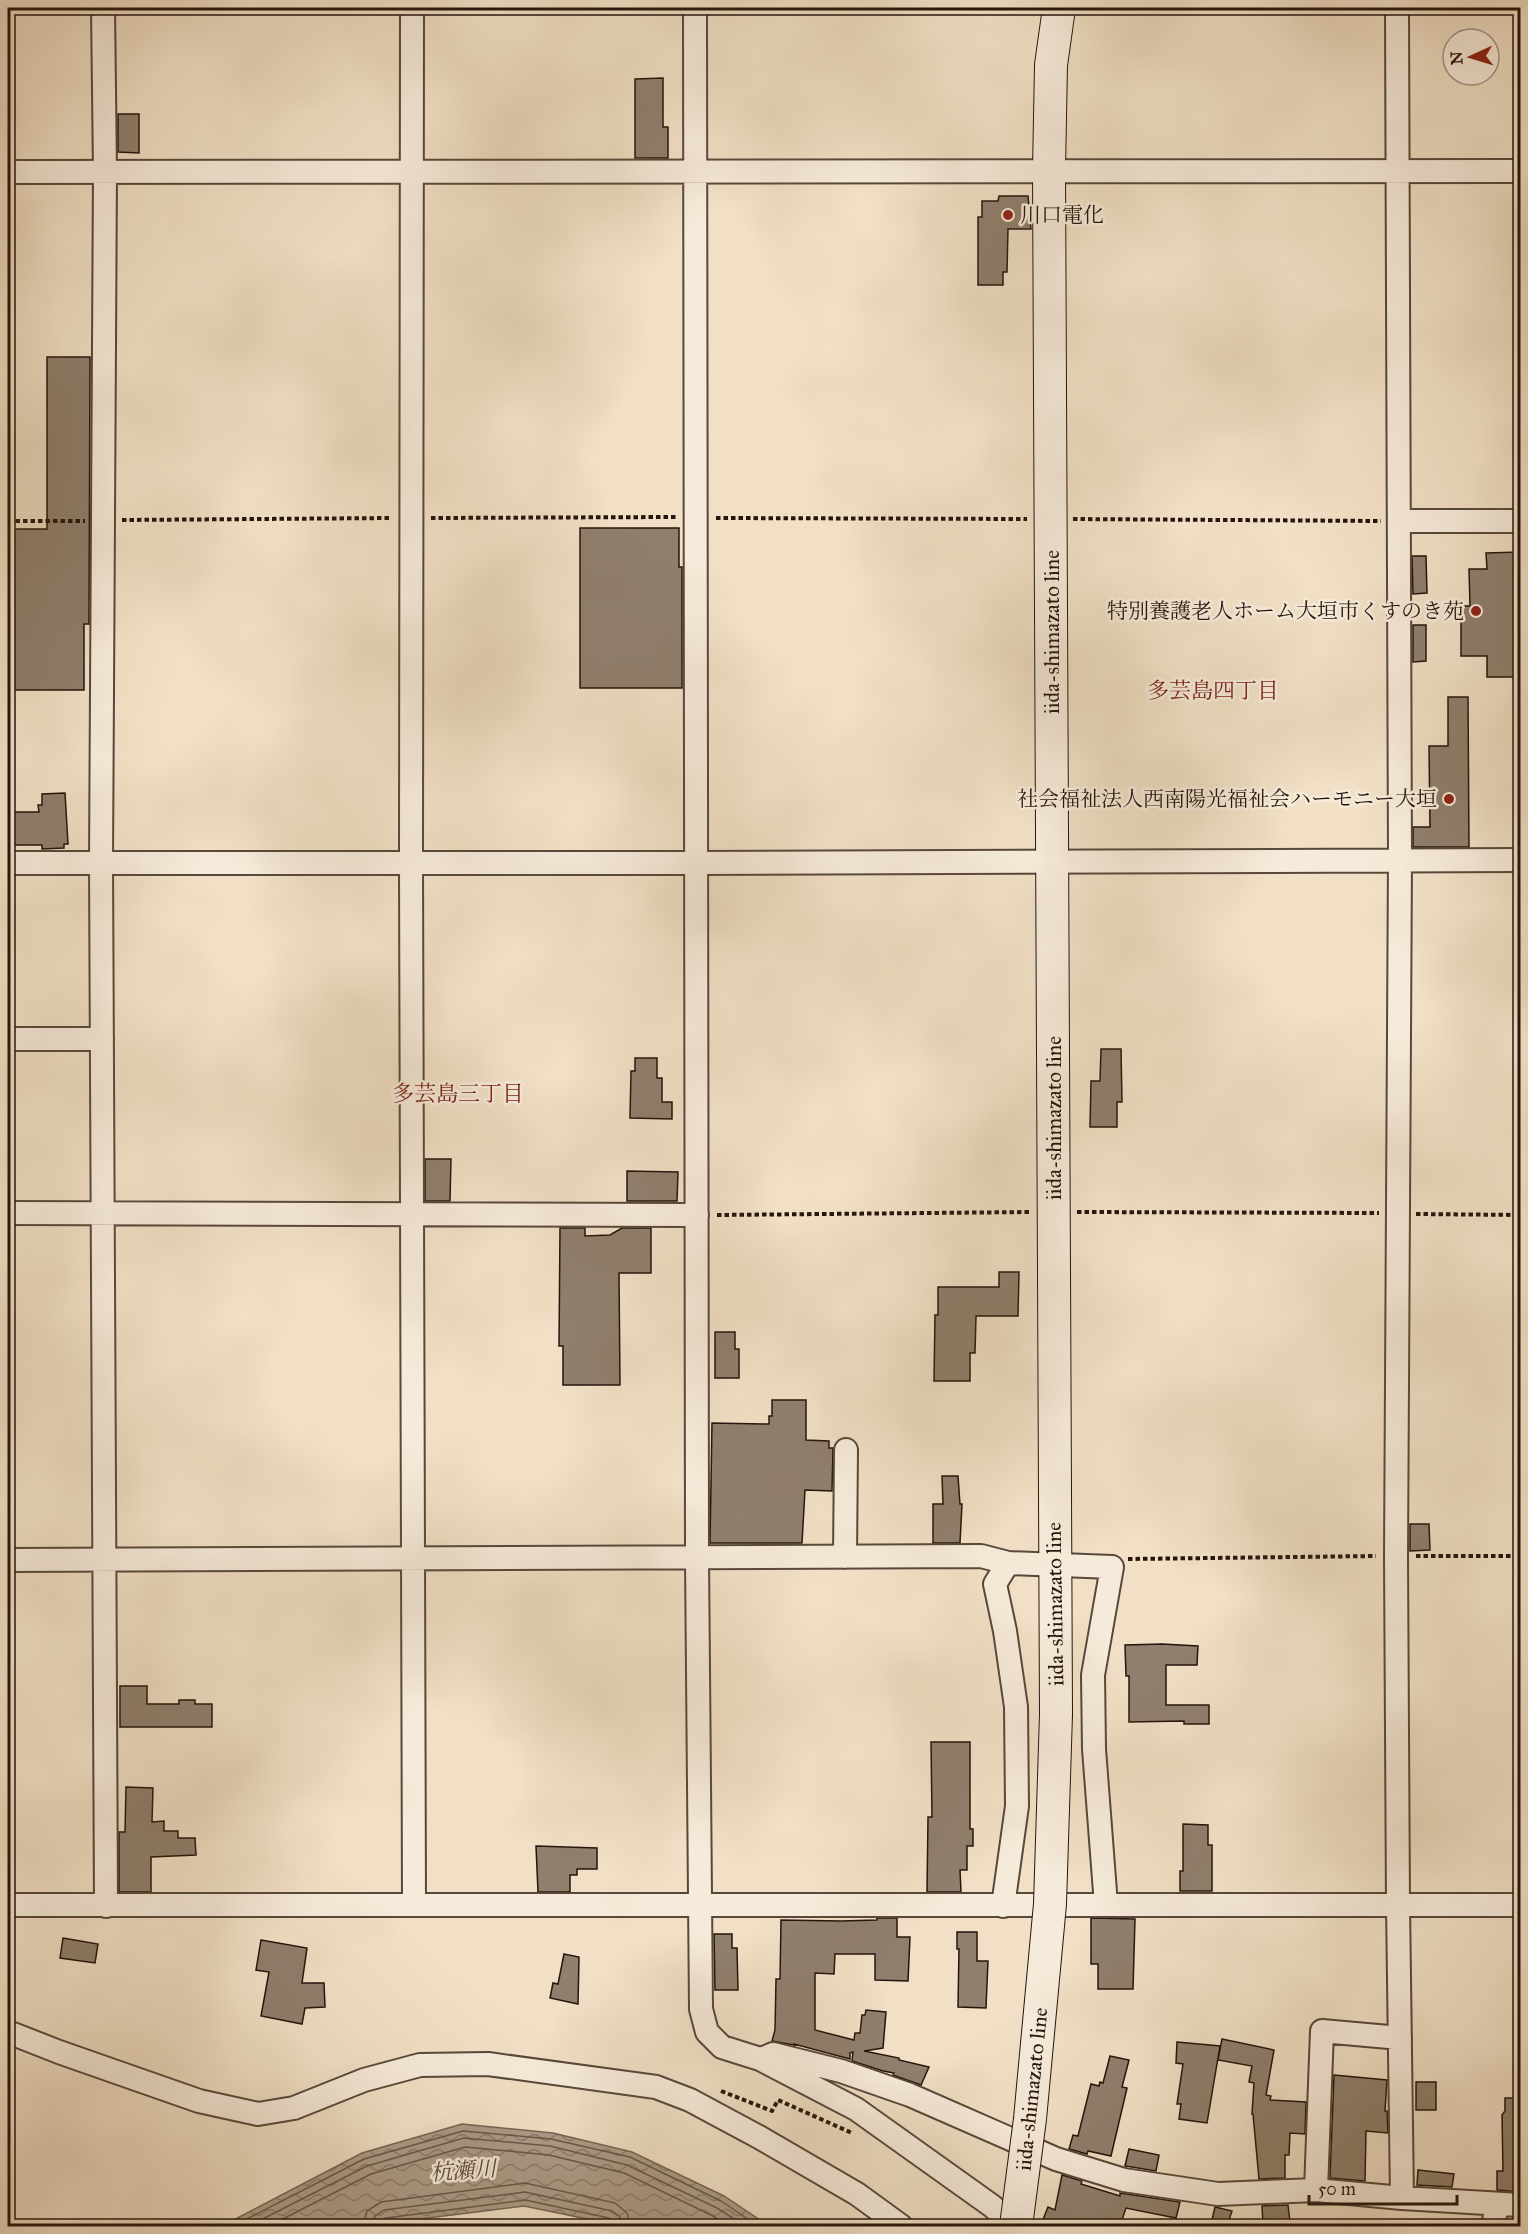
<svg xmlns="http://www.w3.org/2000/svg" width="1528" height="2234" viewBox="0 0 1528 2234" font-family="'IM FELL Great Primer','Noto Serif JP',serif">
<defs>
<pattern id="water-waves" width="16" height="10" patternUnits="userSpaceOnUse" patternTransform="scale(1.5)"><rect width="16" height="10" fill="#ac9b87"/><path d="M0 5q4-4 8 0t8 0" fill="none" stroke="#8c7d6d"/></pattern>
</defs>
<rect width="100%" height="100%" fill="#f1e0c6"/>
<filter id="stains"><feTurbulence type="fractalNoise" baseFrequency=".00333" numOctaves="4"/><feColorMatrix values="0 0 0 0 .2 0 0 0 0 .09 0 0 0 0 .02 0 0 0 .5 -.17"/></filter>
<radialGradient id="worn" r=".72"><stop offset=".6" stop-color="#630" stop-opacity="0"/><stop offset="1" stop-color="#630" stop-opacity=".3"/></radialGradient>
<path fill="url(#water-waves)" stroke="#766556" stroke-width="1.5" d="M462,2124L553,2133L632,2152L724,2196L769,2226H621L524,2206L364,2226H222L362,2153Z"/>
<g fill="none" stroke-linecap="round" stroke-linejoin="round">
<path stroke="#68584a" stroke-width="1.5" d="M233,2226L364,2159L463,2131L551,2139L630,2157L721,2201L758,2226
M249,2226L367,2166L464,2138L550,2146L627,2165L717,2208L745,2226
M269,2226L371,2174L465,2147L549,2155L624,2173L713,2216L729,2226
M363,2226L367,2211L381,2202L525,2183L615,2203L627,2213L631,2226
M372,2226L375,2216L384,2210L525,2192L612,2211L620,2217L622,2226
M380,2226L381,2221L386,2218L525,2200L609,2218L613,2221L614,2226"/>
</g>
<path fill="#8f7f6d" stroke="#25150d" stroke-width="1.5" d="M663,78V127H668V158H635V79Z
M118,114H139V153L118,152Z
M999,196H1028L1031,229H1008L1007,272H1003V285H978V217H982V201H998Z
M47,357H90L89,624H84V690H8V529H47Z
M580,528H679V567H682V688H580Z
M1521,552V677H1487V656H1461V606H1470L1469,569H1487L1486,553Z
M1412,556H1426L1427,593L1413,594Z
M1413,625H1426V661L1413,662Z
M1448,697H1468L1469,847H1413V827H1430L1429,746H1448Z
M65,793L68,844H64V848L42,849V845H8V812H39L38,805H42V794Z
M1101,1049H1121L1122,1102H1117V1127H1090L1091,1081H1100Z
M635,1058H657V1078H662V1102H672V1119L630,1118L631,1071H635Z
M425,1159H451L450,1201H425Z
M627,1171L678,1172L677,1201H627Z
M560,1228H585V1236L610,1235L622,1228H651V1273H619L620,1385H563V1346H559Z
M999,1272H1019L1018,1316H976L975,1353H970V1381H934L935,1315H938V1287H999Z
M715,1332H735V1349H739V1378H715Z
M772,1400H806V1440L829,1441V1448H833L832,1491L805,1490L802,1543H710L712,1423L769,1424V1416H772Z
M942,1476H958L960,1504H962L960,1543H933V1504H943Z
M1410,1524H1429L1430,1550L1410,1551Z
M1162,1644L1198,1646L1197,1665H1166V1705H1209V1724H1184V1721L1129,1722V1676H1126L1125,1645Z
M120,1686H147V1704H179V1700H195V1704H212V1727H120Z
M931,1742H970V1829H973V1846H967V1870H960L961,1892H927L928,1817H932Z
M126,1787L153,1788L152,1822L164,1821V1831H178V1838H195L196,1855L151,1857V1892H119V1832H125Z
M1183,1824L1208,1825V1845H1212V1891H1180V1871H1183Z
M536,1846L597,1848V1869H577V1875H570V1892H538Z
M877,1918H897V1937H910L908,1981L875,1980V1954H835L834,1974L815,1973V2030L854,2040L855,2033H860L862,2015H865L866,2010L886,2012L883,2048L864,2051L899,2058V2060L929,2067L921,2085L893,2075L894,2073L883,2071L852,2061L853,2052L850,2053V2059L794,2044V2045L772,2041L775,2030L776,1979H780L781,1920L841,1921L877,1920Z
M1091,1918L1135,1919L1133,1989H1098V1964H1091Z
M957,1932H977V1961H988L986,2008L958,2007L959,1949H957Z
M714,1934H732V1948H737L738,1990H715Z
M63,1938L98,1944L95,1963L60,1958Z
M261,1940L307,1948L302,1983H324L325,2007L305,2008L302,2024L261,2016L269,1972L256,1970Z
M564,1954L579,1957L578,2004L550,1998L553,1983L558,1984Z
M1222,2039L1274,2050L1266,2095L1271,2096L1270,2100L1306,2102L1305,2134L1290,2133L1289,2155H1285V2178L1259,2179L1253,2114H1252L1254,2083L1249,2082L1252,2066L1218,2060Z
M1177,2042L1220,2046L1207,2123L1179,2119L1181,2104H1177L1183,2064L1176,2063Z
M1110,2056L1129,2060L1122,2087L1127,2088L1111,2156L1088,2151L1087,2154L1069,2149L1073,2135L1078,2136L1091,2084L1099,2086L1100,2082L1103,2083Z
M1334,2075L1387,2080L1385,2111H1387L1388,2133L1366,2131L1365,2181L1330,2178Z
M1416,2082H1436V2110H1416Z
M1505,2098H1521V2192L1497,2190V2171H1503L1502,2115L1505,2111Z
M1129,2149L1159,2155L1156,2171L1125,2166Z
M1418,2170L1454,2174L1452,2187L1417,2185Z
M1062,2175L1082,2181L1081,2184L1120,2196V2193L1180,2202L1176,2218L1126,2208L1120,2226H1051L1042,2222L1048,2207L1055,2210Z
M1288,2205L1290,2222L1263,2224L1262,2206Z
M1215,2207L1232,2211L1227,2226L1211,2224Z"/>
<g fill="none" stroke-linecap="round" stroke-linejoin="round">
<g stroke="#58483b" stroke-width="26">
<path id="street" d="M103,8L105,172L101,862L106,1906
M412,8L411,862L414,1905
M695,8L697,1558L701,2009L707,2032L722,2047L760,2059L856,2109L992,2206L1015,2226
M1397,8L1400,860L1396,1556L1398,1905L1402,2198
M8,172L1520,171
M1400,521H1520
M8,863H696L1520,860
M8,1039H102
M8,1213L697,1215
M845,1557L846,1450
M8,1560L981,1556L1008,1563L1112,1567L1093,1675L1094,1749L1106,1905
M8,1905H1520
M1003,1906L1017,1806L1016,1707L1005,1631L995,1584L1008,1563
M8,2032L59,2052L199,2101L258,2114L294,2108L364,2080L420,2065L488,2064L656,2087L690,2100L759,2137L857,2194L901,2226
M764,2058L773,2054L841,2071L910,2095L1056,2159L1124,2180L1218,2194L1316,2190L1402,2198L1520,2205
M1316,2190L1322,2031L1400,2038
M1493,2226L1497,2204"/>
</g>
<g stroke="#25150d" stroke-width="34">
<path id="secondary" d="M1056,1714L1049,170L1051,65L1059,8"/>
</g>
<path stroke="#25150d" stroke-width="4" stroke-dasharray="4.5 3" stroke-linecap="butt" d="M431,518L676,517
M716,518L1027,519
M1073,519L1381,521
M122,520L391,518
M8,521H85
M1077,1212L1379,1213
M1416,1214L1520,1215
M717,1215L1031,1212
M1416,1556H1520
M1128,1559L1376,1556
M721,2091L772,2111L778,2100L852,2133"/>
<use href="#street" stroke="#f6ebda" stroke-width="22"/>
<use href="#secondary" stroke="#f6ebda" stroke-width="32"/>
<g stroke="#25150d" stroke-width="34" stroke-linecap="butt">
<path id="secondary-bridge" d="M1016,2226L1030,2119L1050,1904L1056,1714"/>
</g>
<use href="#secondary-bridge" stroke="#f6ebda" stroke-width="32"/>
</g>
<g fill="#8f2418" stroke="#f6ebda" stroke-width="2">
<circle cx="1008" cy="215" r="6"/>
<circle cx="1476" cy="611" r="6"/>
<circle cx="1449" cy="799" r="6"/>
</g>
<g text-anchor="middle" stroke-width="5" stroke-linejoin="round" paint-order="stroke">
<g font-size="21" fill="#25150d" stroke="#f6ebda" text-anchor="end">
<text x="1020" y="222" text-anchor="start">川口電化</text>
<text x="1464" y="618">特別養護老人ホーム大垣市くすのき苑</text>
<text x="1437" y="806">社会福祉法人西南陽光福祉会ハーモニー大垣</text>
</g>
<g font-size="21" fill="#25150d" stroke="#f6ebda">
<text transform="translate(1052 632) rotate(-90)" y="7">iida-shimazato line</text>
<text transform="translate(1054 1118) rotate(-90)" y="7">iida-shimazato line</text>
<text transform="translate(1055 1604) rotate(-91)" y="7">iida-shimazato line</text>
<text transform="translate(1032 2089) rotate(-84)" y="7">iida-shimazato line</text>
</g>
<g font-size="22" fill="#7a1f14" stroke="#f6ebda">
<text x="1213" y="698">多芸島四丁目</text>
<text x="458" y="1101">多芸島三丁目</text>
</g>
<g font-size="22" font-style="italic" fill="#5b4b3e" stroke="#f6ebda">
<text transform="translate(463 2170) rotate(-4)" y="8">杭瀬川</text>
</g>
</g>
<rect width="1528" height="2234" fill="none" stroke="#f1e0c6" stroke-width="30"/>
<rect x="9" y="9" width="1510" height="2216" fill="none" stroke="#25150d" stroke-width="3"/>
<rect x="15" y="15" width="1498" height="2204" fill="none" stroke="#25150d" stroke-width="1.5"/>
<g transform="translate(1471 57) rotate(266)"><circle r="28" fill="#f6ebda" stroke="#a29588" stroke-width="1.5"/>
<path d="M0-4.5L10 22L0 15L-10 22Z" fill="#8f2418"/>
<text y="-9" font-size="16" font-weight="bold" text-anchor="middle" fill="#25150d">N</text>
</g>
<path d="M1309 2195v9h148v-9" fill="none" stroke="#25150d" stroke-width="3"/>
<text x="1318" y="2195" font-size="18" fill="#25150d" stroke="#f6ebda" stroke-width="4.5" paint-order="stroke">50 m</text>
<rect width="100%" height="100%" filter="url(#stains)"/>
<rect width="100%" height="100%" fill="url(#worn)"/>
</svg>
